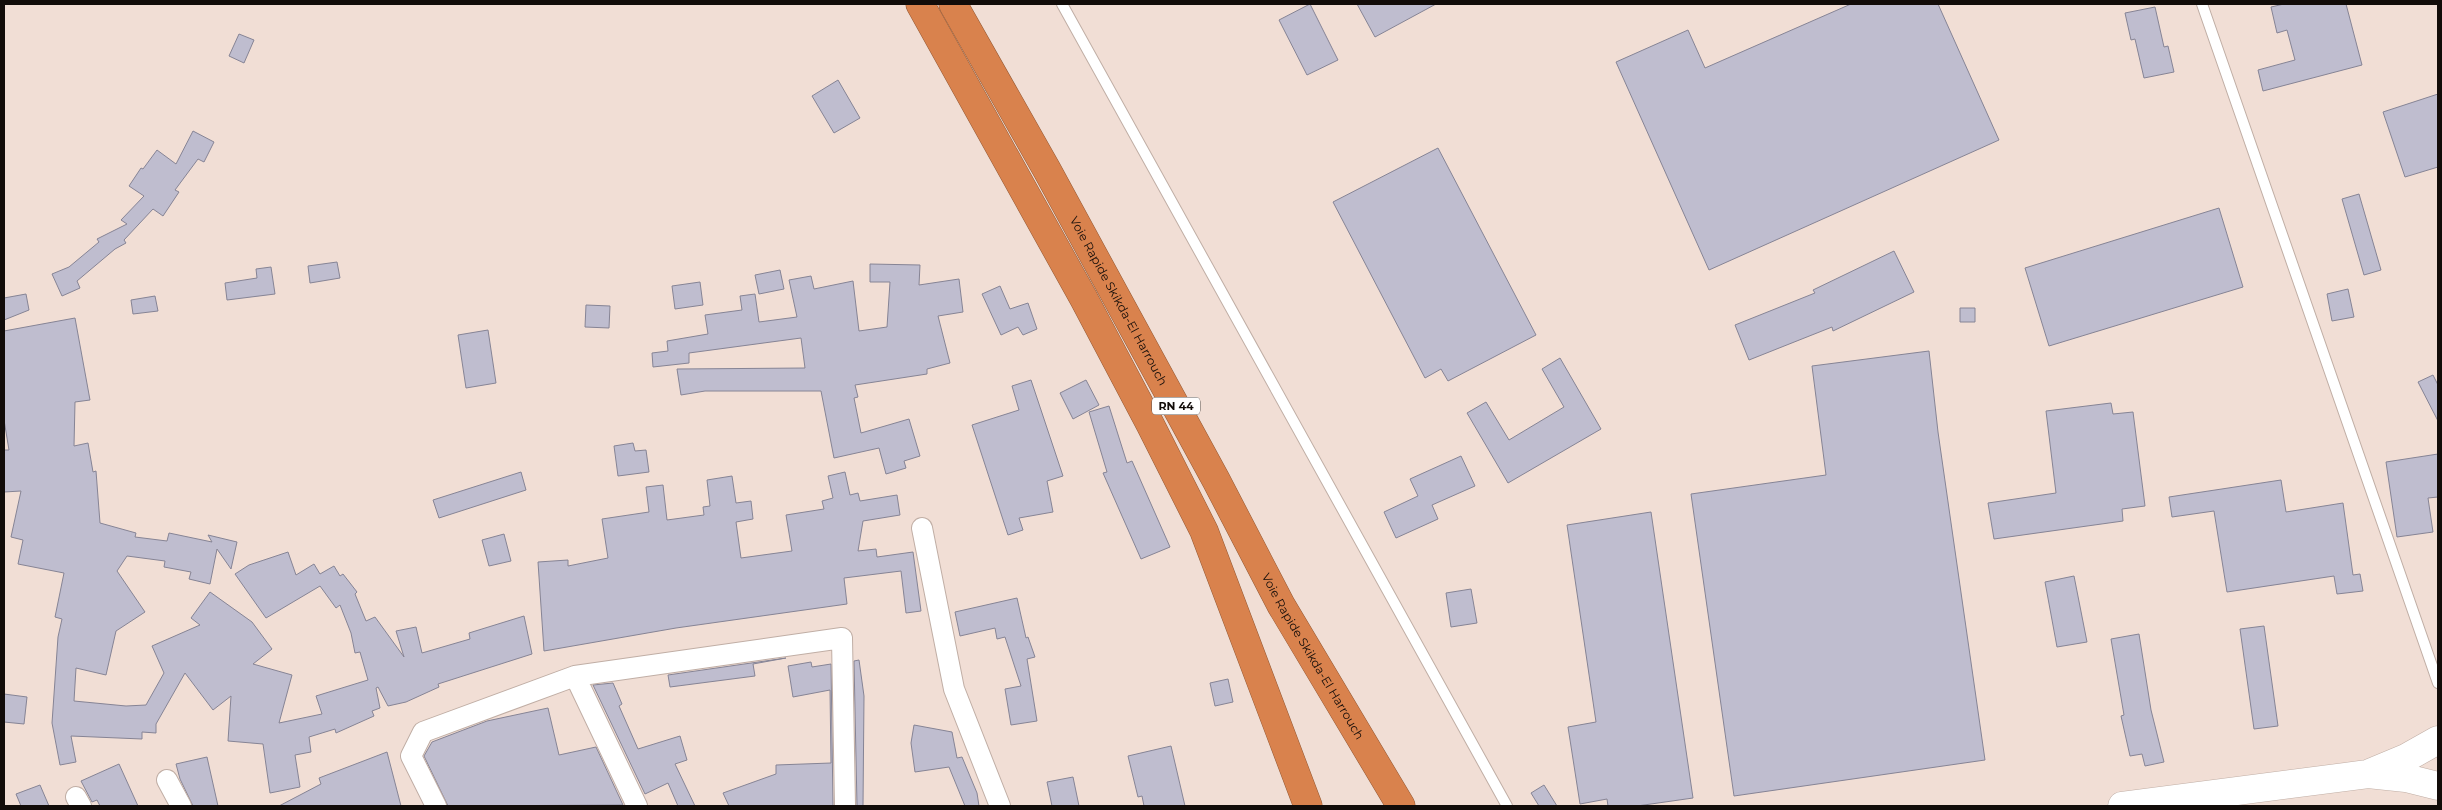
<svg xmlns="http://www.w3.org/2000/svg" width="2442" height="810" viewBox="0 0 2442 810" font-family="Montserrat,sans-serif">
<rect width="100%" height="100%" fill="#f1ded5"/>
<path fill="#bfbdcf" stroke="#868495" d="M1310,4L1338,60L1307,75L1279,20Z
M1357,4H1436L1375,37Z
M1851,4H1938L1999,140L1709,270L1616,62L1688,30L1705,68Z
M2284,4H2346L2362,65L2263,91L2258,70L2295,60L2287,30L2277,33L2271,7Z
M2155,7L2164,47L2168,46L2174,72L2144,78L2135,39L2131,40L2125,13Z
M239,34L254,40L244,63L229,56Z
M838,80L860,118L834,133L812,96Z
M2438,94V167L2405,177L2383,112Z
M193,131L214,142L204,162L198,159L175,190L179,192L163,216L153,209L124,240L126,243L115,249L77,281L80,288L62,296L52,274L69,267L99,242L97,239L127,224L121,220L144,196L129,186L141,168L143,169L157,150L176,164Z
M1438,148L1536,335L1448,381L1441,369L1425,378L1333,202Z
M2359,194L2381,270L2364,275L2342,199Z
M2219,208L2243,287L2049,346L2025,268Z
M1894,251L1914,292L1833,331L1832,327L1749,360L1735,325L1815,293L1813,290Z
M337,262L340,278L310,283L308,266Z
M870,264L920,265L919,285L959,279L963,312L938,316L950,363L927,369V374L855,385L858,397L854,398L861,433L909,419L920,456L904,461L906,468L886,474L879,448L834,458L821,391H705L681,395L677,369L805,368L801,338L689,353V363L653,367L652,353L668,351L667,341L708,334L705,315L742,310L740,296L755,294L759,322L797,317L789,280L811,276L814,289L853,281L859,331L887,327L890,282H870Z
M271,267L275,294L227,300L225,283L257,278L256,269Z
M780,270L784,289L759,294L755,275Z
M700,282L703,305L675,309L672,286Z
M1000,286L1010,309L1028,303L1037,329L1023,335L1018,327L1001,335L982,294Z
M2348,289L2354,317L2332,321L2327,294Z
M26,294L29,310L4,320V298Z
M155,296L158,311L133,314L131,300Z
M586,305L610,306L609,328L585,327Z
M1960,308H1975V322H1960Z
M75,318L90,400L75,402L74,446L88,443L93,472L96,471L100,523L136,533L135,537L167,541L169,533L212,542L208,535L237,542L231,569L217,549L210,584L189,579L191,572L164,567L165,561L127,556L117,571L145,612L116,631L106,675L76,668L74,701L126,706L146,705L164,673L152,646L200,625L191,618L210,592L252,622L272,649L253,664L292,675L279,723L322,714L316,696L368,680L360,652L355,653L351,633L340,605L336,608L320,586L266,618L235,574L249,565L288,552L296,575L314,564L320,574L334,566L340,576L343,574L357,592L355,594L366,621L375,617L404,657L396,631L416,627L422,653L470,639L469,633L524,616L532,654L438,684L439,687L406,702L388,706L378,687L376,688L380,708L372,711L374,716L336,733L335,729L309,737L311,752L295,755L300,787L270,793L263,744L228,741L231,696L213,710L185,673L156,724V733L142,732V739L71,736L76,762L60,765L52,723L58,637L62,619L55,617L64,573L18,564L23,540L11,537L21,491L4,492V450H9L4,420V331Z
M488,330L496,383L466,388L458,335Z
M1929,351L1938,432L1985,760L1734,796L1691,494L1826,475L1812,366Z
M1560,358L1601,429L1508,483L1467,413L1486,402L1509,440L1564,407L1542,369Z
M2433,375L2438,385V421L2418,382Z
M1031,380L1063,476L1047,481L1053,512L1019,518L1023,530L1008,535L972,425L1019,410L1012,386Z
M1086,380L1099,405L1073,419L1060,393Z
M2111,403L2113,414L2133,412L2145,506L2122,509L2123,521L1994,539L1988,503L2056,493L2046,411Z
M1109,406L1127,463L1132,461L1170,547L1141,559L1103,473L1107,472L1089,412Z
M633,443L635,451L646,450L649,472L618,476L614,446Z
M2438,454V497L2428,498L2433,532L2397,537L2386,462Z
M1461,456L1475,486L1432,505L1438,519L1396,538L1384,512L1418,496L1410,479Z
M521,472L526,490L439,518L433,500Z
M845,472L850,495L858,493L860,501L897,495L900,515L863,521L858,551L876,549L877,557L913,552L921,611L906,613L901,571L844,578L847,604L676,628L544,651L538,562L568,560V566L608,558L602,519L649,512L646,487L663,485L667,520L704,515L703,507L710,506L707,480L732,476L736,503L751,501L753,519L736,522L741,558L792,551L786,515L824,509L822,501L833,498L828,476Z
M2281,480L2286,512L2343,503L2353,575L2360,574L2363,591L2337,594L2334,576L2227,592L2214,511L2172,517L2169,497Z
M1651,512L1693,798L1637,806H1608L1607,799L1580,804L1568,727L1596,722L1567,525Z
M504,534L511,561L489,566L482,540Z
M2074,576L2087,642L2057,647L2045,582Z
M1471,589L1477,623L1451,627L1446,593Z
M1017,598L1026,638L1028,637L1035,657L1027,659L1037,721L1011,725L1005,689L1021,686L1005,637L997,639L995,628L960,636L955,612Z
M2264,626L2278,726L2254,729L2240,629Z
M2139,634L2151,710L2164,762L2145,766L2142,754L2130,756L2121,716L2124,715L2111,639Z
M786,658L753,664L755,676L670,687L668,675Z
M859,660L864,696L863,806H857L854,661Z
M811,662L812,667L831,664L833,806H729L723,793L776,774V765L831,763L830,690L793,697L788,666Z
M1228,679L1233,702L1215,706L1210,683Z
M613,683L622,704L619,706L638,749L680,736L687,760L675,764L695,806H678L668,783L645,794L593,685Z
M4,694L27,697L24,724L4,722Z
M548,708L559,755L596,747L623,805L448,806L424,756L432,742L487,721Z
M914,725L952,732L957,758L962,757L977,793L979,806H965L949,767L915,772L911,743Z
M1171,746L1185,806H1144L1142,796L1138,797L1128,756Z
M387,752L401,806H279L321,784L319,778Z
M207,757L218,806H193L180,779L176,764Z
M119,764L138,806H100L97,800L92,802L81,781Z
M1073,777L1079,806H1052L1047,782Z
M40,785L49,806H21L16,794Z
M1544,785L1557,806H1539L1531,793Z"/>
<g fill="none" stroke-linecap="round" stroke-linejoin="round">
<g stroke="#c0aea5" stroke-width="12">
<path id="lane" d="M1062,4L1507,806
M2202,4L2438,683"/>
</g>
<g stroke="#c0aea5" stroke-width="22">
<path id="street" d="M922,528L954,689L1000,806
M575,676L637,806
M167,780L181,806
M76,797L81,806
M436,806L411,756L423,732L575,676L842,638L845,806"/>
</g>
<g stroke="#c0aea5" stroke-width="29">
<path id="secondary" d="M2370,773L2406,758L2438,740
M2122,806L2368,774L2406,778L2438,786"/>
</g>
<g stroke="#935935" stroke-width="29">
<g id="highway">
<path d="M920,4L1084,299L1150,424L1204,531L1308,806"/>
<path id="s1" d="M953,4L1047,170L1216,480L1281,605L1401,806"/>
</g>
</g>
<use href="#lane" stroke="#fff" stroke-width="10"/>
<use href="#street" stroke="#fff" stroke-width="20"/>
<use href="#secondary" stroke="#fff" stroke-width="28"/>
<use href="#highway" stroke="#d9824d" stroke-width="28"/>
</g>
<g text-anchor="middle" stroke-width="4" stroke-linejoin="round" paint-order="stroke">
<rect fill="#fff" stroke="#595553" stroke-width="1" x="1152" y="397.5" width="48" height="17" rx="4"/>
<g font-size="11" font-weight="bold" fill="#120c09">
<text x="1176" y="410">RN 44</text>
</g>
<g font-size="12" fill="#120c09" stroke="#fff">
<text dy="4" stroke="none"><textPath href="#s1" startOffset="340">Voie Rapide Skikda-El Harrouch</textPath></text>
<text dy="4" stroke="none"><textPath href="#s1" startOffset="745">Voie Rapide Skikda-El Harrouch</textPath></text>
</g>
</g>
<rect width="2442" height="810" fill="none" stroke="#120c09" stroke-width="10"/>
</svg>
